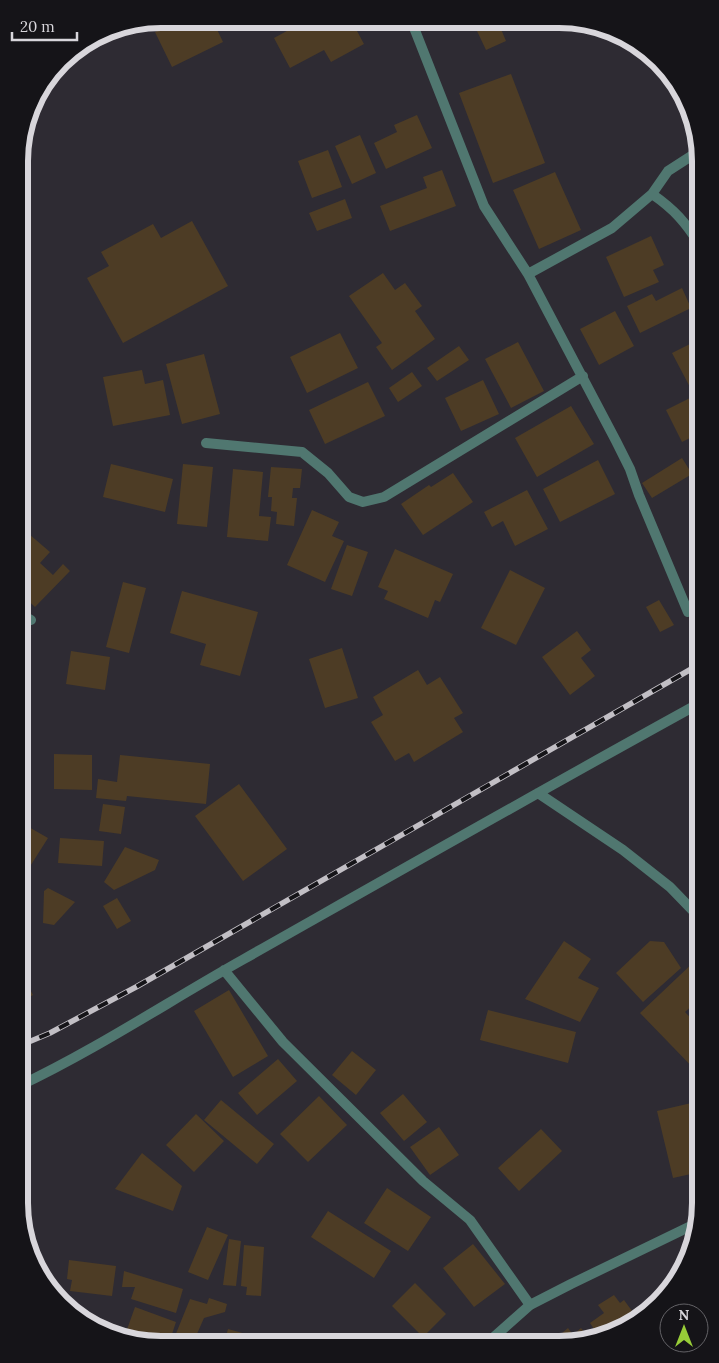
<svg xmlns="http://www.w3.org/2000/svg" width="719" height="1363" viewBox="0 0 719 1363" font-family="Lora,serif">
<rect width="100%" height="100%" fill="#2e2b33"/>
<path fill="#4d3c25" d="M182,19H212L223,42L172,67L155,32Z
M307,20H360L363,27L357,31L364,44L331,62L324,50L290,68L274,38Z
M501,21H521L507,30Z
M498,22L506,41L486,50L477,31Z
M511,74L545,163L493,183L459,93Z
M417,115L432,148L386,169L374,143L397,132L394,125Z
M360,135L376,173L352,184L335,146Z
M328,150L342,187L312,198L298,161Z
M442,170L456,206L390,231L380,206L427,188L423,177Z
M555,172L581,230L539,249L513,190Z
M345,199L352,218L317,231L309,213Z
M192,221L228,286L123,343L87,278L109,266L101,252L153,224L161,238Z
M651,236L664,265L653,270L659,282L624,297L606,257Z
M383,273L395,290L405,283L422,306L415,311L435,339L392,370L376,347L382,343L349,296Z
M682,288L691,308L640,333L627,306L652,294L656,301Z
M615,311L634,346L599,365L580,329Z
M340,333L358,368L307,393L290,357Z
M700,339V387L692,391L672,353Z
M518,342L544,391L511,408L485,359Z
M459,346L469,360L437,381L427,368Z
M204,354L220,414L182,424L166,364Z
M142,370L145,384L163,380L170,415L113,426L103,377Z
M412,372L422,386L398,402L389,388Z
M483,380L499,414L461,431L445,398Z
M368,382L385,416L325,444L309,410Z
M700,393V433L682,442L666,410Z
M571,406L594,444L537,477L515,438Z
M700,443V473L689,448Z
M682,458L692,474L652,498L642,483Z
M598,460L615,494L560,522L543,489Z
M111,464L173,479L165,512L103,497Z
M183,464L213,467L207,527L177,524Z
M271,467L302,469L300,488H293L292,498H297L294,526L276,524L277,512L271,511L272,497H268Z
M233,469L263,472L259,516L271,517L268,541L227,537Z
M453,473L473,502L423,535L401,504L429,485L431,487Z
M527,490L548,529L515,546L503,521L492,527L484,512Z
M312,510L339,522L332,536L344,541L325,582L287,565Z
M29,534L50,552L40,563L53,575L63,564L70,571L35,607L19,592V544Z
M347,545L368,552L352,596L331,589Z
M395,549L453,574L440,602L435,600L428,618L384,599L388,591L378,587Z
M510,570L545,588L516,645L481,628Z
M123,582L146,588L129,653L106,647Z
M182,591L258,612L240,676L200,665L206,644L170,633Z
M659,600L674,625L660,632L646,607Z
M577,631L591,650L581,658L595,676L570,695L542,657Z
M342,648L358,698L325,708L309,659Z
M71,651L110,657L105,690L66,684Z
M418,670L427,685L440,677L463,713L454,718L463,732L414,762L409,753L395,761L371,722L383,715L373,697Z
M19,731L29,736L21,754L19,753Z
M54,754L92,755V790L54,789Z
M120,755L210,764L206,804L127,796L126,801L96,798L98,779L117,782Z
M239,784L287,849L243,881L195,816Z
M103,804L125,807L121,834L99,831Z
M19,818L29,824L27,826L48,838L29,868L19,862Z
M60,838L104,841L102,866L58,863Z
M125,847L159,860L155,870L114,890L104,882Z
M48,888L75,902L54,925L43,923L44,891Z
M117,898L131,921L117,929L103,906Z
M564,941L591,959L578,978L599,988L580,1022L525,999Z
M650,941L664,942L681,968L643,1002L616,973Z
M697,959L700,963V1010L694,1004L685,1012L700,1028V1075L640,1013Z
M19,969L33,995L19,1003Z
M229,990L268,1056L233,1077L194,1011Z
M488,1010L576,1032L568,1063L480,1040Z
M352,1051L376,1070L356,1095L332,1075Z
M278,1059L297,1081L257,1115L238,1093Z
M403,1094L427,1122L404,1141L380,1113Z
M319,1096L347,1125L308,1162L280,1134Z
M221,1100L274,1144L257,1164L204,1120Z
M700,1101V1172L673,1178L657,1111Z
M196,1114L224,1141L194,1172L166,1145Z
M439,1127L459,1155L430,1175L410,1147Z
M541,1129L562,1151L519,1191L498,1168Z
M19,1131L25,1155L19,1156Z
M142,1153L182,1186L173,1211L115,1189Z
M387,1188L431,1217L408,1251L364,1223Z
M328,1211L391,1251L374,1278L311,1237Z
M207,1227L228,1235L208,1280L188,1272Z
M229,1239L241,1241L236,1286L223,1285Z
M473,1244L505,1284L474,1307L443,1268Z
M244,1245L264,1247L261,1296L246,1295L247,1287L241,1286Z
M69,1260L116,1266L112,1296L70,1291L72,1280L67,1279Z
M124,1271L183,1289L176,1313L131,1299L135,1287H122Z
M415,1283L446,1314L423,1337L392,1306Z
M614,1295L620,1303L624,1300L635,1315L604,1337L600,1338L590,1323L604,1313L598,1305Z
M209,1298L227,1304L225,1312L204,1318L193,1343L175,1336L190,1299L207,1304Z
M135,1307L176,1322L169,1343H148L125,1335Z
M568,1328L573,1335L581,1328L590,1339L559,1344H549Z
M228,1329L278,1343H224Z
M528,1336L536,1344H519Z"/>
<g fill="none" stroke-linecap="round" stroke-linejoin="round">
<path stroke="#507770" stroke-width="10" d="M411,20L484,206L528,274L616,441L630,469L639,495L688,612
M652,194C675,210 685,222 700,245
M528,274L612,228L652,194L668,171L699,151
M206,443L302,452L328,473L349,497L363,502L384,497L583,376
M19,613L31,620
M538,793L623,850L670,887L700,918
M224,970L283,1042L423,1181L470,1220L530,1305
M19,1086C97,1049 169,1001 244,959C396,873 547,787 700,703"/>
<path stroke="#507770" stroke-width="10" d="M486,1344L530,1305L571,1284L695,1224"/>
<g stroke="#c2bfc5" stroke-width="5.5">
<path id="rail" d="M19,1046L50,1033L136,987L700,664"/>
</g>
<use href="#rail" stroke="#151418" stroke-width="4" stroke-dasharray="11" stroke-linecap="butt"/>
</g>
<path d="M0 0H719V1363H0ZM161 28H559A133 133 0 0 1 692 161V1203A133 133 0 0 1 559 1336H161A133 133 0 0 1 28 1203V161A133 133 0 0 1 161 28Z" fill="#151418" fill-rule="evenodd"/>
<path fill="none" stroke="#d8d6db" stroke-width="6" d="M161 28H559A133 133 0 0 1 692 161V1203A133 133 0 0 1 559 1336H161A133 133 0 0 1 28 1203V161A133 133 0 0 1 161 28Z"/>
<g transform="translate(684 1328)"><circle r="24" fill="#151418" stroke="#636266"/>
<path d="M0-4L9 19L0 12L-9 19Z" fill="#97cc38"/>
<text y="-8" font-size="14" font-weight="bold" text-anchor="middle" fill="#d8d6db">N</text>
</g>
<path d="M12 32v8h65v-8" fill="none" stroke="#d8d6db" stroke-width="2.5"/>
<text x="20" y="32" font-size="15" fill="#d8d6db" stroke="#151418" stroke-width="4" paint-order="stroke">20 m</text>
</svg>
